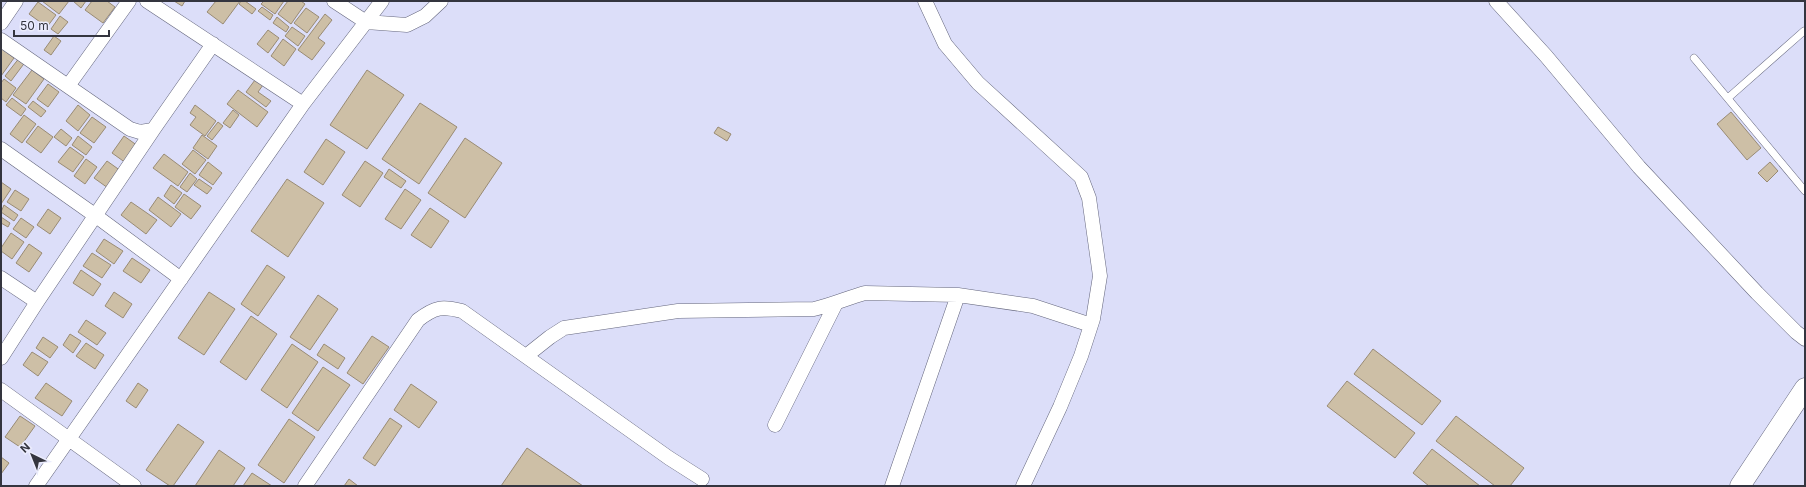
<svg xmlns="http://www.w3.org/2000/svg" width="1806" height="487" viewBox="0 0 1806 487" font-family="Inter,sans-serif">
<rect width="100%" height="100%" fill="#dcdef9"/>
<path fill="#cdbfa6" stroke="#998b74" d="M42,1H69L59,14Z
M73,1H86L81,8Z
M92,1H107L115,7L103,23L85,10Z
M174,1H185L182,6Z
M216,1H240L223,24L207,12Z
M241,1H245L256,9L252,14L239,4Z
M264,1H284L275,14L261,4Z
M288,1H301L305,4L291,24L278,14Z
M38,2L56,15L47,27L29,14Z
M262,7L273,15L270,20L258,11Z
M306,8L319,17L307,33L294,23Z
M325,14L332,20L318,38L325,43L312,60L298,50Z
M60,16L68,22L58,34L51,29Z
M277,17L289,27L286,32L273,23Z
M292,27L305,36L298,46L285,36Z
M268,30L279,38L268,53L257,44Z
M54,36L61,41L51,55L44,50Z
M283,39L296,49L284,66L271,56Z
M1,48L14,58L1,76Z
M20,57L26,61L11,81L5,76Z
M32,70L44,79L26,104L13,95Z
M367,70L404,95L367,149L330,125Z
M4,79L16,88L6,102L1,98V83Z
M255,80L263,85L258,92L271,101L266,107L246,92Z
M48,84L59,92L48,107L37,99Z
M238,90L268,112L257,127L227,104Z
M12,98L26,109L21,116L6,105Z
M33,101L46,111L41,117L28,107Z
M420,103L457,127L419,184L382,159Z
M78,105L90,115L78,131L66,121Z
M195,105L216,121L205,136L190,125L196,117L190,113Z
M233,110L239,115L230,128L223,123Z
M1731,112L1761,148L1747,160L1717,124Z
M24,115L36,124L22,143L10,134Z
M92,117L106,127L94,143L80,133Z
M218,122L223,126L212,140L207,136Z
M38,126L53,137L41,153L26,142Z
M718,127L731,134L727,141L714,133Z
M61,129L72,138L66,146L54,137Z
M202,135L217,146L208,159L193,148Z
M78,136L92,147L86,155L72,145Z
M124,136L138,146L126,163L112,153Z
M465,138L502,163L465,218L428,193Z
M326,139L345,152L323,185L304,172Z
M70,147L84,157L73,172L58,162Z
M193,150L206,160L195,174L182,164Z
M164,154L188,172L178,186L153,168Z
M86,159L97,167L85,184L74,176Z
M107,161L121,171L108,188L94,178Z
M365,161L383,173L360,207L342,195Z
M208,162L222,173L213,185L199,175Z
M1770,162L1778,171L1767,182L1758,173Z
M389,169L406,181L401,188L384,177Z
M190,173L197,179L187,192L180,187Z
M199,179L212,188L207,194L194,185Z
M287,179L324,203L288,257L251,231Z
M1,182L11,189L1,204Z
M171,185L182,193L174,204L164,196Z
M405,189L421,200L401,229L385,219Z
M15,190L29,199L21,211L7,202Z
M184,194L201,206L191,219L175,207Z
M158,197L181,214L171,227L149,210Z
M131,202L157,220L146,234L121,215Z
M4,205L18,215L14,221L1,212Z
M430,208L449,221L431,248L411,235Z
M48,209L61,218L50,234L37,225Z
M1,217L10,223L8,227L1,223Z
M21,218L34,227L26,238L13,229Z
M11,233L24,242L12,259L1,251V248Z
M104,239L123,251L114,264L96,251Z
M29,244L42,253L29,272L16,263Z
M92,253L111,265L102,278L83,266Z
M132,258L150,270L141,283L123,271Z
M267,265L285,277L258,316L241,304Z
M81,270L101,284L93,296L73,283Z
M114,292L132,304L123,318L105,306Z
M209,292L235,309L204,355L178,338Z
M318,295L338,309L310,350L290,337Z
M251,316L277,334L246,380L220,362Z
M86,320L106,333L97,345L78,332Z
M70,334L81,341L73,353L63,345Z
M372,336L389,347L363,384L347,373Z
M43,337L58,347L50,358L36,348Z
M86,343L104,355L95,369L76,356Z
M292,344L318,362L287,408L261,390Z
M324,344L345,358L338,369L317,355Z
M1373,349L1441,401L1422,425L1354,374Z
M32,352L48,362L38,376L23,365Z
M323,367L350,385L318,431L292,413Z
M1347,381L1415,433L1395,458L1327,406Z
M46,383L72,401L62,416L35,398Z
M138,383L148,390L136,408L126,401Z
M411,384L437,402L419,428L394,410Z
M20,416L35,426L20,447L5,437Z
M1456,416L1524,468L1510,486H1495L1436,441Z
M390,418L402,426L375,466L363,458Z
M289,419L315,437L284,483L258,465Z
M178,424L204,442L173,486H170L146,470Z
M527,448L583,486H501Z
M1432,449L1480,486H1429L1413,473Z
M219,450L245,468L233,486H195Z
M1,457L9,463L1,474Z
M252,473L272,486H243Z
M349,479L358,486H344Z"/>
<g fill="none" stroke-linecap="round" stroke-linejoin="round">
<g stroke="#65677e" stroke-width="8">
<path id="lane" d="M1694,58L1805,191
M1728,98L1804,31"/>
</g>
<g stroke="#65677e" stroke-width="15">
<path id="street" d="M147,1L303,104
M334,1L366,22L407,25L425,16L441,1
M925,1L945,44L978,83L1081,177L1089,198L1100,276L1093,319L1081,356L1060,407L1023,486
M1496,1L1546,56L1639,167L1757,293L1796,332L1805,339
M1,23L16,1
M1,40L130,129L140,132L153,130L213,44
M68,86L129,1
M1,149L96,216L181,279
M1,278L37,302
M526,356L550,337L564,328L678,311L814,309C832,305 847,298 865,293L958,295L1033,306L1091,325
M1,358L37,302L153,130
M1,390L134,486
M775,425L835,305
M36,486L303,104L382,1
M305,486L418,320C435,307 442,306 462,311L669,458L702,479
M892,486L958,295"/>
</g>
<g stroke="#65677e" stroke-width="21">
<path id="secondary" d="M1740,486L1805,388"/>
</g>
<use href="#lane" stroke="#fff" stroke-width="7"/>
<use href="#street" stroke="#fff" stroke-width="14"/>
<use href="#secondary" stroke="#fff" stroke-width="20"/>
</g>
<rect width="1806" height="487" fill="none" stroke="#34353f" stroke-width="4"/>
<g transform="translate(32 455) rotate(317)" stroke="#ebecfd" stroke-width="3" paint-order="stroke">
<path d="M0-3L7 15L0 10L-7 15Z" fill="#34353f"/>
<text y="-6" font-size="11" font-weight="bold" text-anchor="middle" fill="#34353f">N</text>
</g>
<path d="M14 30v6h95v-6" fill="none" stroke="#34353f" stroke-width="2"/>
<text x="20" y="30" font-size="12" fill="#34353f" stroke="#ebecfd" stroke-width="3" paint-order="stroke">50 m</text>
</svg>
